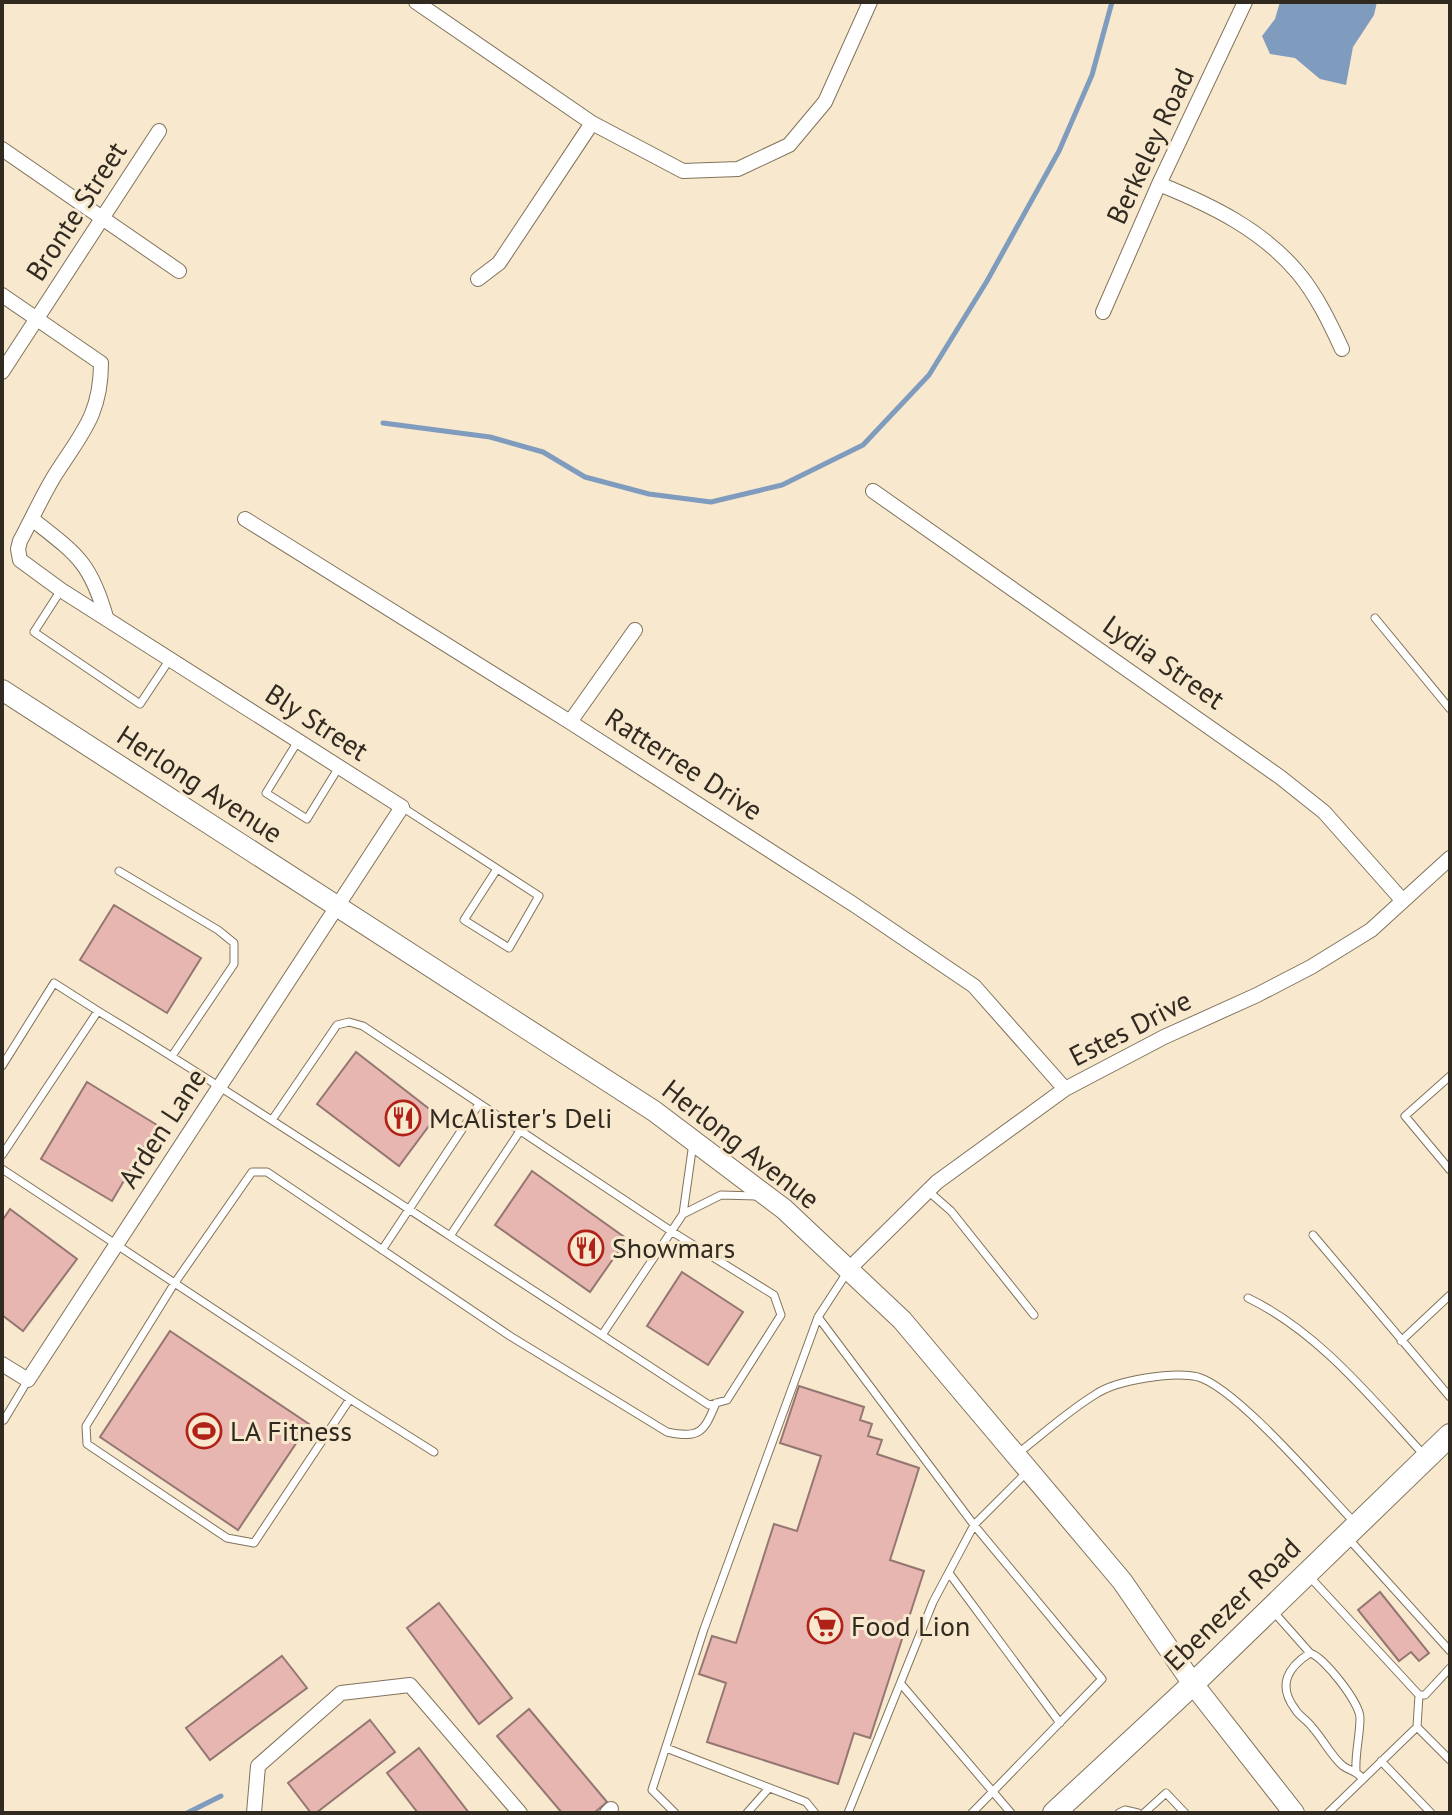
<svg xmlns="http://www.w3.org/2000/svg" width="1452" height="1815" viewBox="0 0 1452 1815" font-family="'PT Sans',sans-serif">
<rect width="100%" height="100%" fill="#f8e8ce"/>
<path fill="#7f9bbd" d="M1280,2H1377L1374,15L1353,47L1346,85L1320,79L1295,58L1270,54L1262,36L1275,19Z"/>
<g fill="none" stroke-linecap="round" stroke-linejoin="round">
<path stroke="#7f9bbd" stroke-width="5" d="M383,423L490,437L543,452L585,477L649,494L711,502L782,485L863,445L929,375L987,281L1059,151L1092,75L1112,2
M187,1813L221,1796"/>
</g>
<path fill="#e8b6b0" stroke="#947672" stroke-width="2" d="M114,905L201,958L167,1013L80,960Z
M356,1052L437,1115L399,1166L317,1104Z
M87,1082L157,1125L112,1201L41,1159Z
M532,1171L627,1239L590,1292L495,1225Z
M10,1209L77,1259L23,1331L2,1315V1221Z
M682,1272L743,1312L708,1365L647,1326Z
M170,1331L309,1424L238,1530L100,1437Z
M799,1386L864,1407L860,1420L872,1424L868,1436L882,1440L877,1454L919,1468L890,1560L924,1571L870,1738L854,1733L838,1784L707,1742L726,1683L699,1674L712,1636L736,1643L774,1524L797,1531L821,1456L780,1443Z
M1380,1592L1429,1653L1419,1661L1411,1652L1399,1661L1358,1610Z
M439,1603L512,1698L479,1724L407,1628Z
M282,1656L307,1688L210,1760L186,1728Z
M529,1709L607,1802L594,1813H562L497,1736Z
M370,1720L395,1752L316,1813H311L288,1783Z
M419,1748L469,1813H418L387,1773Z"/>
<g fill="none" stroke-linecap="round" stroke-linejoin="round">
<g stroke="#80735b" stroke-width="9">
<path id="lane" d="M61,590L34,632L140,704L170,659
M1375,618L1450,709
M298,741L266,793L307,819L339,767
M402,807L539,896L509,948L464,920L497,869
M119,871L218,930L234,943V964L172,1056
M2,1066L54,983L98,1011
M1450,1076L1405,1116L1450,1170
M2,1155L98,1011C217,1083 333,1160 450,1236L709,1405L727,1400L781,1315L774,1295L671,1231L363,1026L349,1022L337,1025L272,1120
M2,1169L350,1399
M928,1191L951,1211L1034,1315
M683,1214L721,1195L756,1196
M1313,1235L1450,1397
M450,1236L520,1131
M382,1250L479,1104
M1248,1298C1319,1332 1372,1399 1425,1456
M818,1317L974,1525L1102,1679L972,1813
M602,1335L683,1214L693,1143
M1401,1341L1450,1295
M2,1419L4,1420L28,1380
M434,1452L350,1399L254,1543L227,1538L87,1444L86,1426L174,1284L252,1172H267L510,1336L667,1432C700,1439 704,1432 716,1403
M1017,1454C1043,1434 1068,1411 1096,1394C1117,1380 1174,1371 1198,1377C1237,1388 1324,1491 1355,1523
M1347,1537L1450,1651
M949,1573L1060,1723
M1308,1575L1419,1695H1425L1450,1668
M1272,1610L1310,1653
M901,1684L1011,1813
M1417,1727L1450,1760
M666,1748L806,1802L815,1813
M1381,1761L1431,1813
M1356,1770C1355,1753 1360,1736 1360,1718C1360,1703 1324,1657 1310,1653C1288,1667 1277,1685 1295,1709C1299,1716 1307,1720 1312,1727C1323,1739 1331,1756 1343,1766C1350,1771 1357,1771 1363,1779
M675,1813L652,1790L704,1629L818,1317L848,1271
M747,1813L769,1788
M848,1813L933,1602L974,1525L1026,1473
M1119,1813L1125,1810L1138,1813
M1144,1813L1166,1793L1185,1813
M1328,1813L1417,1727L1419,1695"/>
</g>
<g stroke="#80735b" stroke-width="16">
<path id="street" d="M416,2L592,123L683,171L738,169L789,145L825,102L870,2
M2,149L179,271
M1159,184C1211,205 1263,230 1299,274C1317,296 1330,323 1342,349
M478,279L499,263L592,123
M2,295L101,363C101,415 81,434 55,475C42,496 32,519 20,541L18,549L20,560L61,590L402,807L28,1380L2,1364
M1103,312L1159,184L1245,2
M2,372L159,131
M873,491L1280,777L1324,812L1403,901
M32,519C76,554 90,561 106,617
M245,519L570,722L853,904L974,986L1065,1089
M570,722L635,630
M849,1269L937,1182L1065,1089L1164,1037L1257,995L1311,967L1371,930L1450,858
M254,1813L258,1766L341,1693L410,1685L520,1813
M607,1813L611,1809"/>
</g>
<g stroke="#80735b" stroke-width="22">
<path id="secondary" d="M2,690L654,1111L784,1209L902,1320L944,1370L1122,1581L1193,1684L1294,1813"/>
</g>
<g stroke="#80735b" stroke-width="24">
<path id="primary" d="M1054,1813L1193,1684L1450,1435"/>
</g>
<use href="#lane" stroke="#fff" stroke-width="7"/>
<use href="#street" stroke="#fff" stroke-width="14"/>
<use href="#secondary" stroke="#fff" stroke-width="20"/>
<use href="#primary" stroke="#fff" stroke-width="22"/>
</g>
<defs>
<g id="restaurant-ring" transform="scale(1.8)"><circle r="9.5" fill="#f8e8ce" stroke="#b02118" stroke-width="1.5"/><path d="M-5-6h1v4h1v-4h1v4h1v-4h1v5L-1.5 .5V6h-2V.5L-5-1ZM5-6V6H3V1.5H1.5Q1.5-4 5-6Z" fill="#b02118"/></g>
<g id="stadium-ring" transform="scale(1.8)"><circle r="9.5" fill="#f8e8ce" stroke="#b02118" stroke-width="1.5"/><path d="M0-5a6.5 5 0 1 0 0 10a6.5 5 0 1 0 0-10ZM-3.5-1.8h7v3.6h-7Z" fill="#b02118"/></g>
<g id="supermarket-ring" transform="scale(1.8)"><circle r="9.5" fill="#f8e8ce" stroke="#b02118" stroke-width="1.5"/><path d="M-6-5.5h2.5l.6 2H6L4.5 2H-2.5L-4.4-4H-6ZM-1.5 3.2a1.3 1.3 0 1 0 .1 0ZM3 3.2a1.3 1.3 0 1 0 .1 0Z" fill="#b02118"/></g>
</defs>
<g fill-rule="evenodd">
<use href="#restaurant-ring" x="403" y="1118"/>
<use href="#restaurant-ring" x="586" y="1248"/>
<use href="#stadium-ring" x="204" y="1431"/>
<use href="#supermarket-ring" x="825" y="1626"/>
</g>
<g text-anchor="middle" stroke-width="6" stroke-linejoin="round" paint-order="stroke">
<g font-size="28" fill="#302a20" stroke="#f8e8ce">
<text transform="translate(1150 146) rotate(-65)" y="10">Berkeley Road</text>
<text transform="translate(76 211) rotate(-57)" y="10">Bronte Street</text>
<text transform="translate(1164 662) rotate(35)" y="10">Lydia Street</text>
<text transform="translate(317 722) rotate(33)" y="10">Bly Street</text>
<text transform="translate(684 764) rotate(33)" y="10">Ratterree Drive</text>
<text transform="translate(200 784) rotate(33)" y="10">Herlong Avenue</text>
<text transform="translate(1130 1028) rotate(-27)" y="10">Estes Drive</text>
<text transform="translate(162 1128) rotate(-57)" y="10">Arden Lane</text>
<text transform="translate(741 1144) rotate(38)" y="10">Herlong Avenue</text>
<text transform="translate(1232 1604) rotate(-44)" y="10">Ebenezer Road</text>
</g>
<g font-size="28" fill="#302a20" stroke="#f8e8ce" text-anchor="start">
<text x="429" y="1128">McAlister's Deli</text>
<text x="612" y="1258">Showmars</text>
<text x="230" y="1441">LA Fitness</text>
<text x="851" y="1636">Food Lion</text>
</g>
</g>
<rect width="1452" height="1815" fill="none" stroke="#302a20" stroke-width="8"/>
</svg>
